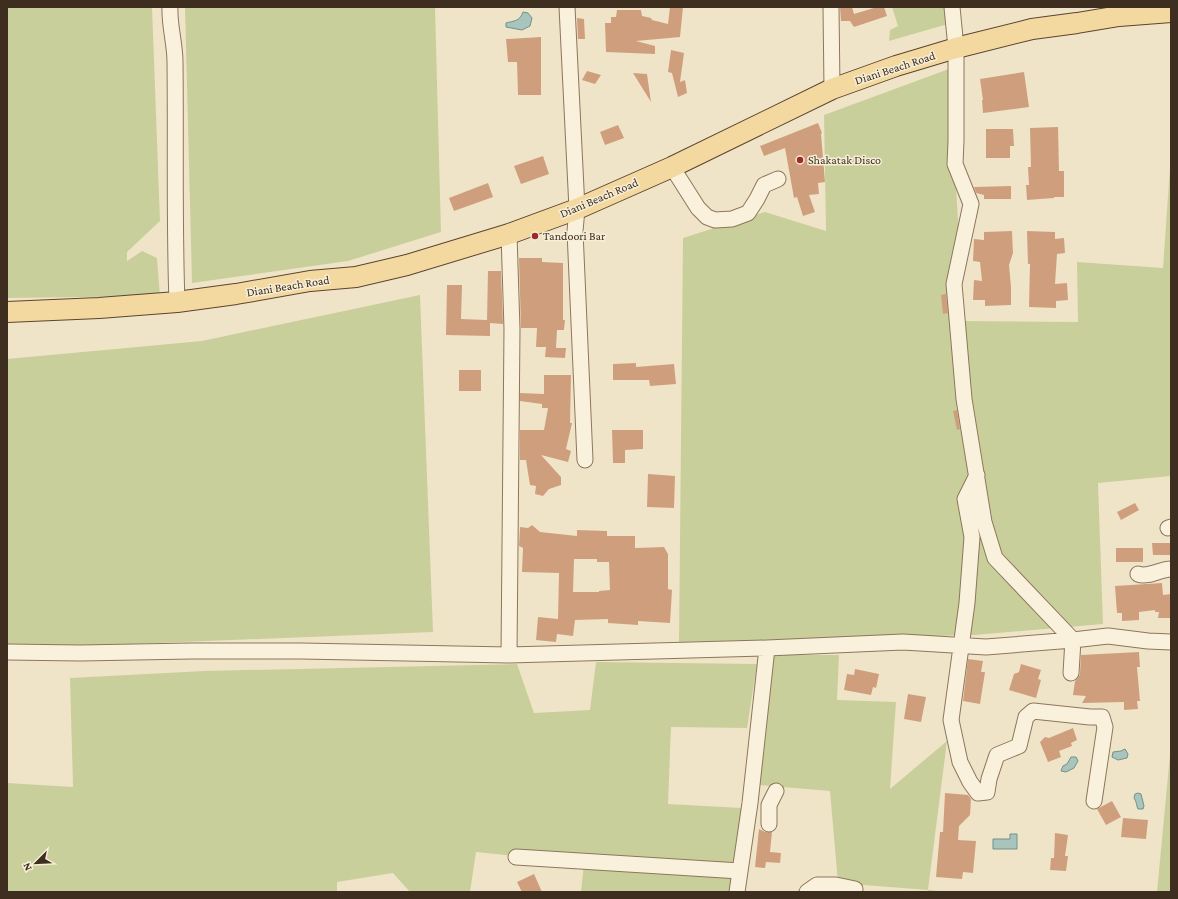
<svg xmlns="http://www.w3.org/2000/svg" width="1178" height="899" viewBox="0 0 1178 899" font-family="'Crimson Pro',serif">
<rect width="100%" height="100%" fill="#f0e4c8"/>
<path fill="#c9cf9b" d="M7,7H152L160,221L127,252V261L142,251L157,258L160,296L7,298Z
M185,7H435L441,232L348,261L192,283Z
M892,7H948V24L889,41L890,30L898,26Z
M949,69L964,321L1078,322L1077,262L1163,268L1171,153V476L1098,483L1103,624L974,635L679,642L683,238L765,212L826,231L824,115Z
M420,295L433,632L7,649V359L202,341Z
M774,655H839L837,700L896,702L890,789L947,741L928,890L948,892H928V890L838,883L830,791L759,785Z
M596,662L757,664L747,728L671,727L668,804L742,808L730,892H581L584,863L476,852L470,892H410L393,873L337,882V892H7V783L73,787L70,678L204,671L517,664L534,713L590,710Z
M1171,744V892H1157Z"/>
<path fill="#a9c4bc" stroke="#6f938a" d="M523,12L528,13L532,18L530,26L522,30L506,27V23C514,21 520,21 523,12Z
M1125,749L1128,754L1127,758L1118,760L1112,757L1113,752L1121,751Z
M1071,757H1076L1078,761L1074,768L1066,772L1061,771L1063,766L1067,764Z
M1138,793L1141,794L1144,806L1143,809H1138C1136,805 1137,802 1134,798L1135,794Z
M1010,834H1017V849H993V839H1010Z"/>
<path fill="#cf9f7d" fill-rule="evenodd" d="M670,7H683L680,37L636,41L655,46V54L606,52L605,23H611V17H616L617,10H641L642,16L651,18L652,20L668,24Z
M840,7H852L854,14L877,7H884L887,16L854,27L850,21H841Z
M577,18L584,19L585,39H578Z
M541,37V95H518L517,62H508L506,39Z
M671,50L684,53L680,82L685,80L687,93L678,97L672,73L668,72Z
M587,71L601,75L595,84L582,80Z
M1024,72L1029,107L983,113L982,100H983L980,79Z
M633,73L647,74L651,102Z
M818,123L822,133L821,134L825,182L818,183L819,194L809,195L815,212L803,216L797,197L794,198L785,148L764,156L760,146Z
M618,125L624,138L605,145L600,132Z
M1058,127L1059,171H1064V197H1054V198L1027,200L1026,185H1029L1028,167H1031L1030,128Z
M986,129H1013L1014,146H1010V158H986Z
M543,156L549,174L521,184L514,166Z
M488,183L493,197L454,211L449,198Z
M1011,186V199H984V195L976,193L974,187Z
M1012,231L1013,253L1009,265L1011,287V305L985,306V300H973L974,280L982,281L980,262L973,261L974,239L984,240V232Z
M1027,231L1055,232V239L1064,238L1065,253L1057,254L1055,284L1067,283L1068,300L1056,301V308L1029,307L1030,264H1028Z
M519,258H542V262L563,263V320H565L564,330H557L556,348H566L565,358L545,357L546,347H536L537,328H521Z
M488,271H501L503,324L490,323V336L446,335L447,285H462L461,319L487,320Z
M946,294L948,313L943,314L941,295Z
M636,363V367L674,364L676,384L650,386L649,380H613V364Z
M459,370H481V391H459Z
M544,375H571L570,423H572L566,449L571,451L568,462L541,455L561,477V485L549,489L543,496L535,494L536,486L530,485L526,460H520V430H544L548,408H542V404L520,401V393L544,394Z
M957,410L960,429L957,430L953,411Z
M612,430H643V449L625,450V463H613Z
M648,474L675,476L674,508L647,507Z
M1135,503L1139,510L1121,520L1117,512Z
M532,525L540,532L577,536V530L607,531V536H635V548L664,547L668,554V589L672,590L670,623L638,621V625L608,623V619L575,620L573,636L557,634L556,642L536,640L538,617L558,619L559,573L522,572L523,548L519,546L520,527L528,528ZM574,559H597V562H609L610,590L599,591V592H573Z
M1152,543H1171V555H1153Z
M1116,548H1143V562H1116Z
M1162,583L1163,595L1171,594V618H1158L1159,612H1155V610L1139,612V620L1122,621V613H1117L1115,586Z
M1139,652L1140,667H1137L1140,701H1137L1138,709L1124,710V702L1082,703L1086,696L1073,695L1075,681L1078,678L1080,674L1081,655Z
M968,659L983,661L981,672H985L980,704L963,701Z
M1021,664L1041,670L1038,679L1041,680L1036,698L1009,690L1014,674L1019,672Z
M855,669L879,674L876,688L873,687L871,695L844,690L847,674L854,675Z
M908,694L926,697L921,722L904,719Z
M1073,728L1077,740L1071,743L1072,746L1059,751L1061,757L1048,762L1040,742L1045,737L1049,738Z
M945,793L968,795L971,799L970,815L959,826L958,840L976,841L973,873L963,872L962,879L936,877L940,832H943Z
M1112,801L1121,817L1106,825L1097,809Z
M1123,818L1148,820L1146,839L1121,837Z
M759,829L765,832H772L770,852L781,853L780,863L766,862L765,868L755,867Z
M1055,833L1068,835L1065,856H1068L1066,871L1050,870L1051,858H1054Z
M534,874L542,892H522L517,882Z"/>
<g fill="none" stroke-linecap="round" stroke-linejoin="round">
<g stroke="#8d765c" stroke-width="17">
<path id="minor" d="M170,7C169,25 175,43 175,62C176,142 174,222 177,302
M567,7L577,209L575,231L585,460
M831,7L832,89
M952,7L956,48V141L955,164L971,204L954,284L964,399L984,522L995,558L1073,640L1071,673
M672,167L698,208L707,217L715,220L732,219L748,213L757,199L764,185L778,179
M509,234L512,329L509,655
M977,475L965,499L972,537L967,603L951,720L960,762L970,782L978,793L987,792L989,779L997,755L1019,746L1026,717L1033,711L1090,717H1102L1105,727L1094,801
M1168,528L1171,527
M1138,574C1148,578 1160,569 1171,569
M7,652L80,653L191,651H301L509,655L767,648L903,642L986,647L1073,640L1108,636L1148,641L1171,642
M769,824V805L776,791
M516,857L740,871
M737,892L750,803L767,648
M807,892L817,885H836L855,889"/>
</g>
<g stroke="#5b4430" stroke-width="22">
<path id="major" d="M7,312L99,308L177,302L236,294L310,281L356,277L407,265L509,234L577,209L672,167L832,89L896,66L956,48L1032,29L1077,23L1119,16L1171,12"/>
</g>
<use href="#minor" stroke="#faf1dc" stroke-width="15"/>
<use href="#major" stroke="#f3d9a0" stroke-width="20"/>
</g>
<g fill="#9e2a2b" stroke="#f7eed8" stroke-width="1.5">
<circle cx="800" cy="160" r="4"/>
<circle cx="535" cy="236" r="4"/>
</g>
<g text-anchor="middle" stroke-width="3" stroke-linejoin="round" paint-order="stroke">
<g font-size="12" fill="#3d2e20" stroke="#f7eed8">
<text transform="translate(895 68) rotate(-18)" y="4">Diani Beach Road</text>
<text transform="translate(599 198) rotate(-23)" y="4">Diani Beach Road</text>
<text transform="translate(288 286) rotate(-9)" y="4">Diani Beach Road</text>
</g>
<g font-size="12" fill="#3d2e20" stroke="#f7eed8" text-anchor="start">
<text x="808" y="164">Shakatak Disco</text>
<text x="543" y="240">Tandoori Bar</text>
</g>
</g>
<rect width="1178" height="899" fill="none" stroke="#3d2e20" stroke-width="16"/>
<g transform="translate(36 863) rotate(246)" stroke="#f7eed8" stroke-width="3" paint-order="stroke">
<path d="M0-3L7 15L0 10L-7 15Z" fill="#3d2e20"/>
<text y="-6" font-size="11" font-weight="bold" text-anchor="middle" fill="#3d2e20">N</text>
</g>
</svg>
